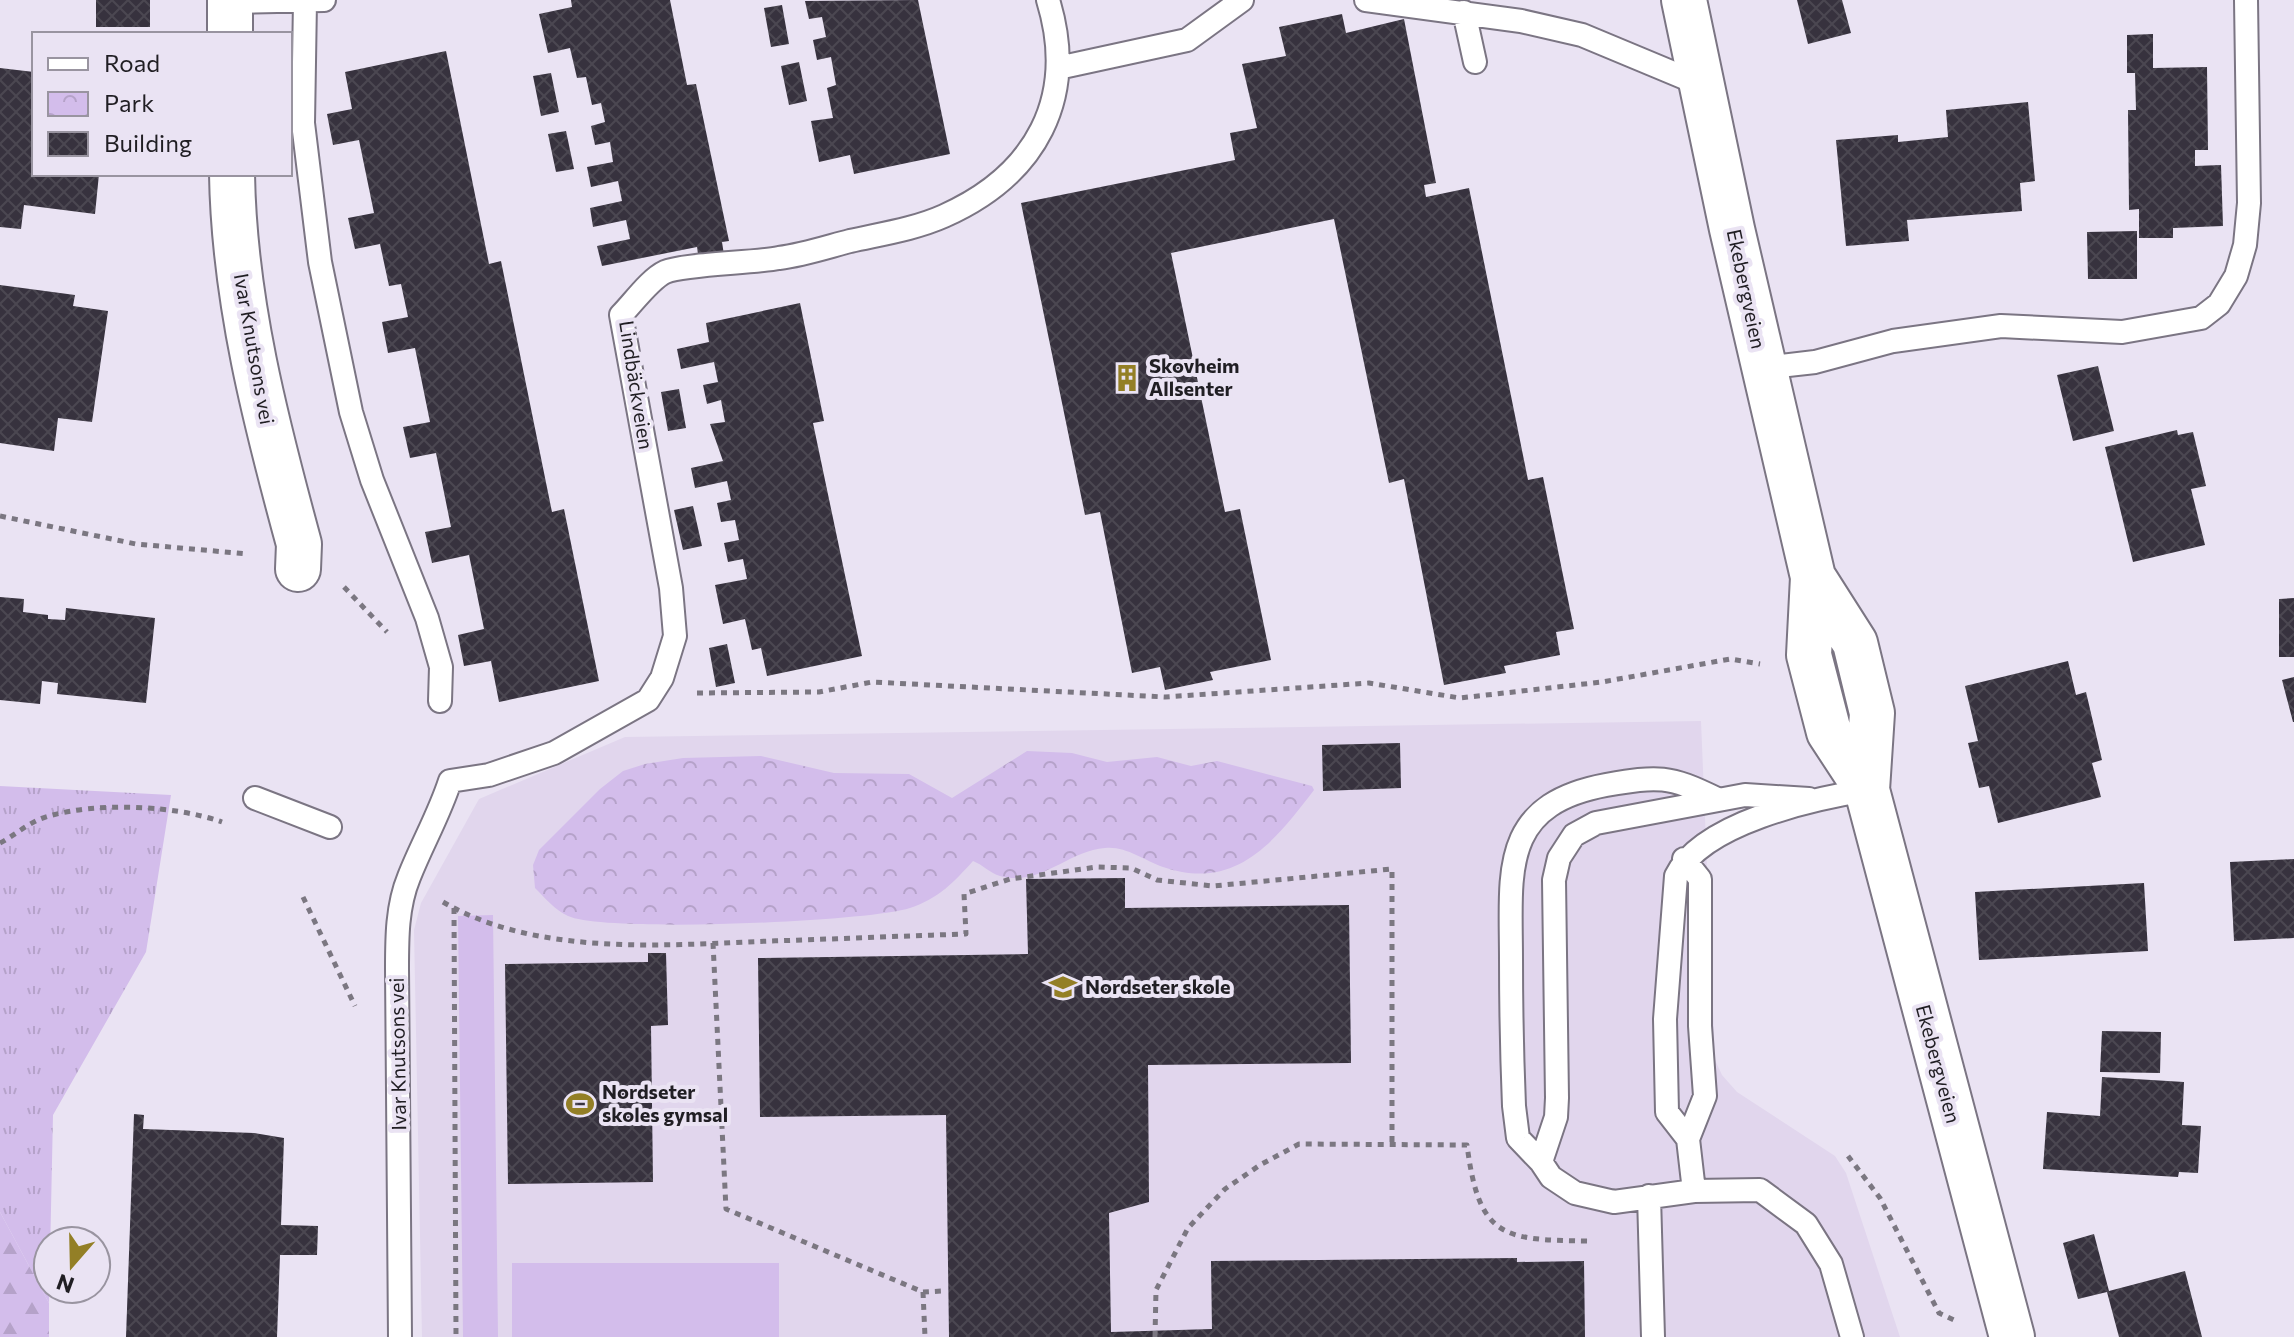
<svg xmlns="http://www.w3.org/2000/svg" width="2294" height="1337" viewBox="0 0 2294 1337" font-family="Commissioner,sans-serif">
<defs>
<pattern id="grass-tufts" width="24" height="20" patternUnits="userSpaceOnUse" patternTransform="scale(2)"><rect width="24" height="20" fill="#d3bdeb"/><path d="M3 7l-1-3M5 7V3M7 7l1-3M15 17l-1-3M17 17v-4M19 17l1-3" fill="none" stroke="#b5a2c9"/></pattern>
<pattern id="forest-firs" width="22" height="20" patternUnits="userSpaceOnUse" patternTransform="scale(2)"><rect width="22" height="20" fill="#d3bdeb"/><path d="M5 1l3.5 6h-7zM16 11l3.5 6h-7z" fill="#b5a2c9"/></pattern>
<pattern id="park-crowns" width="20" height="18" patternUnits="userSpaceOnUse" patternTransform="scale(2)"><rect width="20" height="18" fill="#d3bdeb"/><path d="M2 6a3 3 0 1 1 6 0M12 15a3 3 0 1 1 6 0" fill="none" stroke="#b5a2c9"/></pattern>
<pattern id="building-cross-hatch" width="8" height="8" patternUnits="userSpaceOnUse" patternTransform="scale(2)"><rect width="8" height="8" fill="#37323e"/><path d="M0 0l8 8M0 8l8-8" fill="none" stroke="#4b4751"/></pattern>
</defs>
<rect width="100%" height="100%" fill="#eae3f3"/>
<path fill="#e1d6ed" d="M1701,721L1715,1060L1722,1075L1737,1092L1835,1156L1846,1173L1900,1337H422L414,930L421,903L479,799L625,737Z"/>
<path fill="url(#grass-tufts)" d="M0,786L171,795L146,952L53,1115L49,1303L0,1212Z"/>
<path fill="url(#forest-firs)" d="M0,1212L49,1303V1337H0Z"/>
<path fill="url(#park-crowns)" d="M1027,751L1072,753L1107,762L1157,757L1191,766L1217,761L1312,786L1314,790C1275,841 1236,892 1163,867C1143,860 1126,846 1105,848C1067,851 1041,887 1000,876C990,873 983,865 973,861C954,882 938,899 910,908C867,922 605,933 568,916C555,910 545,898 535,888L533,865L539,850L600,789L623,771L645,764L683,758L761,756L834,773L909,774L952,798Z"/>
<path fill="#d3bdeb" d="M493,915L498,1337H463L458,916Z
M512,1263H779V1337H512Z"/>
<path fill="url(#building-cross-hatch)" d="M96,0H150V27H96Z
M571,0H670L687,85L696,84L729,241L722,242L724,255L699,261L697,247L602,266L597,246L630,239L626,220L593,227L590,208L622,201L618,181L591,187L587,167L613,162L610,142L595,145L591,126L605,122L601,103L592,105L586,77L577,78L570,48L548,53L539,14L572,7Z
M918,0L950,154L854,174L850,155L819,162L811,121L833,118L827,88L836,85L831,57L817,60L813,40L826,37L822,17L809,19L805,1Z
M1797,0H1842L1851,33L1808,44Z
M782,5L789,44L771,47L764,8Z
M1342,14L1346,33L1404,19L1436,183L1424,185L1426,197L1469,188L1528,480L1543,477L1574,629L1556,632L1560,655L1504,666L1506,673L1444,685L1404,479L1389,483L1334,219L1171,253L1225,512L1240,509L1271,660L1210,672L1213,680L1165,690L1160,667L1132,673L1100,512L1085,515L1021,203L1235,160L1230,133L1257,128L1242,64L1286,56L1279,27Z
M2153,34V68L2207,67L2208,150H2195V166L2221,165L2223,226L2173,228V238H2139V209L2129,210L2128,110H2136L2135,73H2127V35Z
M446,51L489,264L501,261L552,512L564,509L599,681L499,702L491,661L464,666L458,635L484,629L469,555L432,563L425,532L451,527L436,453L410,458L403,427L430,422L415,348L388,353L382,322L408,317L401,284L389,286L380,244L355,249L348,218L374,213L359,140L333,145L327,114L352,109L345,72Z
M799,62L807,101L789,105L781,66Z
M0,68L34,72V174H99L95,214L24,205L21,229L0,227Z
M551,73L559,112L541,116L533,76Z
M2028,102L2035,181L2020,183L2022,211L1907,220L1909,241L1846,246L1836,140L1898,135V142L1948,137L1946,110Z
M566,131L574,169L556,172L548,134Z
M2137,231V279H2088L2087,232Z
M0,285L75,295L73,306L108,311L92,422L58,418L54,451L0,443Z
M800,303L824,421L813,423L862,656L767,676L761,648L752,650L745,619L723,624L715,585L747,579L743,559L728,562L724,543L739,540L735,520L721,522L717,503L731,500L727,481L695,488L691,468L723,461L710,424L725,422L721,400L707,404L703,385L718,382L714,362L681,369L677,349L709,342L706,323Z
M2098,366L2114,431L2073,441L2057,375Z
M679,389L686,428L668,431L661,392Z
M2177,430L2178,435L2193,432L2206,486L2191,489L2205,545L2133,562L2105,447Z
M693,506L702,546L683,550L674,510Z
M0,597L24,599L23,612L48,615V619L65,620L66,608L155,618L146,703L57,694L58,683L42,681L40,704L0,700Z
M2294,598V657H2279V599Z
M727,644L735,683L716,687L709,648Z
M2068,661L2076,695L2086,692L2102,760L2092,763L2101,797L1998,823L1989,786L1979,788L1968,743L1978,741L1965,686Z
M2294,677V722H2293L2282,680Z
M1400,743L1401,788L1323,791L1322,745Z
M2294,859V938L2234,941L2230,862Z
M1125,878V908L1349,905L1351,1063L1148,1065L1149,1202L1109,1213L1111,1332L1212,1329L1211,1261L1517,1258V1262L1584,1261L1585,1337H949L946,1115L760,1117L758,958L1028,954L1026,879Z
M2144,883L2148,951L1979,960L1975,892Z
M648,953H666L668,1025L651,1026L653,1182L508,1184L505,964L648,962Z
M2102,1031L2161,1032L2160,1073L2100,1072Z
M2102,1077L2184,1082L2182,1125L2201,1126L2198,1173L2179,1172L2178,1177L2043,1169L2047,1112L2100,1116Z
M134,1114L144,1115L143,1129L254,1133L284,1138L281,1225L318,1226L317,1255H280L277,1337H126Z
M2094,1234L2109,1291L2185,1271L2202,1337H2119L2107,1292L2078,1299L2063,1243Z"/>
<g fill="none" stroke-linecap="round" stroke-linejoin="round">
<g stroke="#7b7583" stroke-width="26">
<path id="lane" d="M1366,0L1521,21L1582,35L1702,85
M305,1L303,123L320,262L351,412L372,480L427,618L441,667L440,701
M230,2L324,0
M1464,12L1475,62
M1058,68L1187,40L1242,0
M1763,368L1815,362L1893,341L2001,326L2122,332L2201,318L2219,304L2236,276L2245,245L2249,203L2246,0
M255,798L330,827
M1809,799L1745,795L1596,823L1574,835L1559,858L1554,880L1557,1098L1556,1117L1541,1162L1551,1177L1575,1193L1614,1202L1694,1191L1760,1190L1806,1224L1831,1264L1852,1337
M1684,859L1700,879V1026L1705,1096L1688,1139
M1541,1162L1518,1138L1514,1106C1512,1057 1511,1008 1511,959C1511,872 1499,805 1606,785C1659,776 1668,775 1717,799
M1694,1191L1688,1139L1667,1112L1665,1019L1676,876C1702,823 1812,799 1867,790
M1649,1196L1653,1337
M400,1337L397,969C397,938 397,906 409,877C422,844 439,815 450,781L489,775L554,753L648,700L662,678L675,636L671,588L621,315C633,303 650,279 665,272C684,264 753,263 779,258C803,255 827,247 850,241C881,234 915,229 944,216C1036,175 1078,98 1048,0"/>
</g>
<g stroke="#7b7583" stroke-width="48">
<path id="street" d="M230,0V34
M232,174C234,300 266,423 299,544L298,569"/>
</g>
<g stroke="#7b7583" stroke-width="48">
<path id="secondary" d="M1684,0L1732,229L1813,577L1809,655L1829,732L1867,790
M1813,577L1855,643L1872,713L1867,790L2012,1337"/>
</g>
<path stroke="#7b7781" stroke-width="5" stroke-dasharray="6 6" stroke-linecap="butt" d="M0,516L136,544L248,554
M344,587L387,632
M697,693L819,692L872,682L1165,697L1369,683L1460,698L1602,682L1730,659L1760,664
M0,843C17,834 30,821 49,816C98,802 174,805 222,822
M303,897L355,1006
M443,902C538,957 665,945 771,941C836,939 901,936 966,934L964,894L1010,879L1097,867L1131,868L1157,880L1213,886L1392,869V1143
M454,908L456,1337
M713,943L726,1209L923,1292L943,1291
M1848,1156L1880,1198L1939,1313L1954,1320
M923,1292L925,1337
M1155,1337L1156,1290L1188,1228L1225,1189L1260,1165L1299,1144L1467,1145C1479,1238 1502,1240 1589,1241"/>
<use href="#lane" stroke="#fff" stroke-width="22"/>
<use href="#street" stroke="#fff" stroke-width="44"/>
<use href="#secondary" stroke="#fff" stroke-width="44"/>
</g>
<defs>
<g id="building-bare" transform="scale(2.16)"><path d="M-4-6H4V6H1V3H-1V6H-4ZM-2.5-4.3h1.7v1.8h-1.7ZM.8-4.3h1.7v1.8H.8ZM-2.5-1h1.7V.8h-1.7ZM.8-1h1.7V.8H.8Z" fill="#937f26" stroke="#eae3f3" stroke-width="2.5" paint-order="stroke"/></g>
<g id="school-bare" transform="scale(2.16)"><path d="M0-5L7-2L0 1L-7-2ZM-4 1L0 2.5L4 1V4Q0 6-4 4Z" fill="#937f26" stroke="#eae3f3" stroke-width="2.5" paint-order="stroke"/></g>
<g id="stadium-bare" transform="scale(2.16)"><path d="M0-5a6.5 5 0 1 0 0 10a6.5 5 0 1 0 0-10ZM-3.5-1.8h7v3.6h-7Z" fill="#937f26" stroke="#eae3f3" stroke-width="2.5" paint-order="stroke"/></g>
</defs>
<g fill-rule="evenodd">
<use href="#building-bare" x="1127" y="378"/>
<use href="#school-bare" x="1063" y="987"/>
<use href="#stadium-bare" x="580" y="1104"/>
</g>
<g text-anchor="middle" stroke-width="8" stroke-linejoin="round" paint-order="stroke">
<g font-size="20" fill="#201e23" stroke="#eae3f3">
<text transform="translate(1746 289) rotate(78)" y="7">Ekebergveien</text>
<text transform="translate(254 349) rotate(80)" y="7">Ivar Knutsons vei</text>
<text transform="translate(636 385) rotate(81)" y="7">Lindbäckveien</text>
<text transform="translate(398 1054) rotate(-91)" y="7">Ivar Knutsons vei</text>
<text transform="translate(1938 1064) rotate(75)" y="7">Ekebergveien</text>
</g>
<g font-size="20" font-weight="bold" fill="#201e23" stroke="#eae3f3" text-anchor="start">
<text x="1149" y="373">Skovheim<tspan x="1149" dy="23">Allsenter</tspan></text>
<text x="1085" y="994">Nordseter skole</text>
<text x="602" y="1099">Nordseter<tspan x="602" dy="23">skoles gymsal</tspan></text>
</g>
</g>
<rect x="32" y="32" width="260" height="144" fill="#eae3f3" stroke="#9994a0" stroke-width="2"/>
<rect x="48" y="58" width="40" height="12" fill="#ffffff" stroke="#9994a0" stroke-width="2"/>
<text x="104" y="72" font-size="24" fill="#201e23">Road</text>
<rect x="48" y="92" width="40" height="24" fill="url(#park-crowns)" stroke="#9994a0" stroke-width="2"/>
<text x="104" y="112" font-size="24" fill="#201e23">Park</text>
<rect x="48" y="132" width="40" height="24" fill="url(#building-cross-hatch)" stroke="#9994a0" stroke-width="2"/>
<text x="104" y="152" font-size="24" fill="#201e23">Building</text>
<g transform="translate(72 1265) rotate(200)"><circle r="38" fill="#eae3f3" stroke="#9994a0" stroke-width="2"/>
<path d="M0-6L14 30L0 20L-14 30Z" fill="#937f26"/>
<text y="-12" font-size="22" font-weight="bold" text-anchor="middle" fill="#201e23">N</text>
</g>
</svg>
